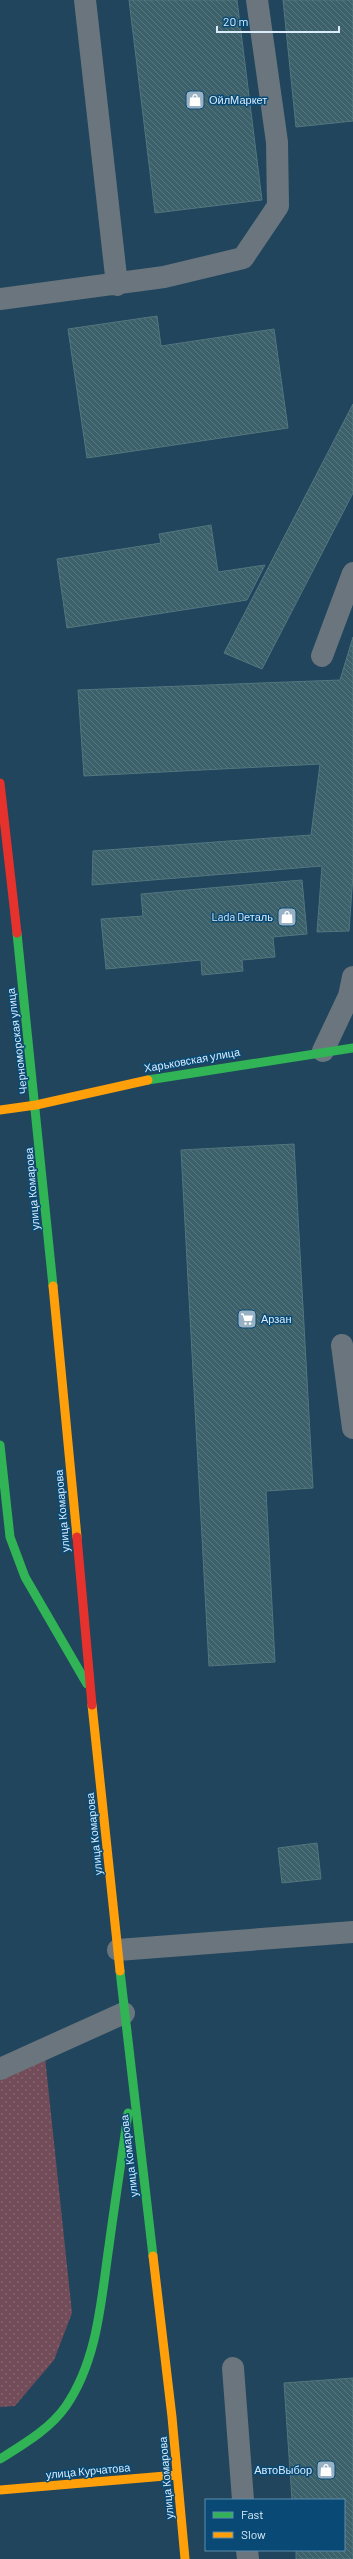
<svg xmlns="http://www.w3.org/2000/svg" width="353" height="2559" viewBox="0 0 353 2559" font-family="Barlow,sans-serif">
<defs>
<pattern id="grass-dots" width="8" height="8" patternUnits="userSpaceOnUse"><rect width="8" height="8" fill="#724c59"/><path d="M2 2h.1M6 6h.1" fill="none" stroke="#866672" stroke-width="1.8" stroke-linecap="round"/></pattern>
<pattern id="building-back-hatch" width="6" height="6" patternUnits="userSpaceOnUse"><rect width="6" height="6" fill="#3c616a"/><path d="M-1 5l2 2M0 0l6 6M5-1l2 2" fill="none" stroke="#587880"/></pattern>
</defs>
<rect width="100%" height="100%" fill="#20455c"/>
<path fill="url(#grass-dots)" d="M45,2057L72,2313L54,2360L15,2406L0,2407V2078Z"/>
<path fill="url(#building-back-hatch)" stroke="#53767e" d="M129,0H237L262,200L155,213Z
M283,0H353V121L296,127Z
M157,316L161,346L274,329L288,428L87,458L68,329Z
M353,404V493L262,669L224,653Z
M211,525L218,572L265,565L247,600L67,628L57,559L161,543L159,534Z
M353,637V875L349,931L317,932L322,866L92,885L93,851L311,835L320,764L84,776L78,690L340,680Z
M302,880L307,934L273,937L275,957L242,960L243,971L202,975L201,960L106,969L101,919L143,916L141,894Z
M294,1144L313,1488L266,1491L275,1662L209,1666L181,1150Z
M317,1843L321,1879L282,1883L278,1848Z
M353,2378V2559H296V2550H344V2500H292L284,2383Z"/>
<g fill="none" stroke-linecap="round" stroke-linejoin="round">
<path stroke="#6a757e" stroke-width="22" d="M85,0L117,285
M0,299L164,277L243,258L278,206L277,142L257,0
M322,656L353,573
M323,1051L349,996L353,977
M342,1345L353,1428
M118,1950L353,1932
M0,2069L124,2013
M233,2368L243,2500
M247,2550L248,2559"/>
<path stroke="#30b455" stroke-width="9" d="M17,933L53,1286
M148,1080L353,1048
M0,1445L10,1537L25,1577L87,1684
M120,1971L153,2256
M0,2459C24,2444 50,2429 66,2406C98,2359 101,2300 109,2246C115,2201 122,2157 128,2113"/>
<path stroke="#ff9f0a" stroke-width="9" d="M0,1110L36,1105L148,1080
M53,1286L77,1537
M92,1705L120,1971
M153,2256L172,2417L185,2559
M0,2490L177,2475"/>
<path stroke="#e5322d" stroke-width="9" d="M0,783L17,933
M77,1537L92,1705"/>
</g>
<defs>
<g id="shop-square" transform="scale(1)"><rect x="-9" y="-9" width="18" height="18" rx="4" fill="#99b2c3" stroke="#084a75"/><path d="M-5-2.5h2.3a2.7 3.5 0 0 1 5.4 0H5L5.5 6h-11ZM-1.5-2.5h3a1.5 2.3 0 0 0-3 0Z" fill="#fff"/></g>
<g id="supermarket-square" transform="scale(1)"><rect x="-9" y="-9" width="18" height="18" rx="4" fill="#99b2c3" stroke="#084a75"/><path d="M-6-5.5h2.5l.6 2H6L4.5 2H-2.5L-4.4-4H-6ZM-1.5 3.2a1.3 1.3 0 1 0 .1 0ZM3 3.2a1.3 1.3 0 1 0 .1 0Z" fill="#fff"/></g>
</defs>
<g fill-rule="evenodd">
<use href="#shop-square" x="195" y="100"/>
<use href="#shop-square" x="287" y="917"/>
<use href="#supermarket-square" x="247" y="1319"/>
<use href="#shop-square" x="326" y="2470"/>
</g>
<g text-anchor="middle" stroke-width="3" stroke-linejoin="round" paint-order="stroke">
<g font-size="11" fill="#daecfb" stroke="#084a75" text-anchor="start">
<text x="209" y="104">ОйлМаркет</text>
<text x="273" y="921" text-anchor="end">Lada Dеталь</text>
<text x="261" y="1323">Арзан</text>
<text x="312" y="2474" text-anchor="end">АвтоВыбор</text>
</g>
<g font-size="11" fill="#daecfb" stroke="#084a75">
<text transform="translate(17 1041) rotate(-97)" y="4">Черноморская улица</text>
<text transform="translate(192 1060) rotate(-10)" y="4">Харьковская улица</text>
<text transform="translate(32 1189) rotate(-95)" y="4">улица Комарова</text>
<text transform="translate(62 1511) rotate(-95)" y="4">улица Комарова</text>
<text transform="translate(94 1834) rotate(-96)" y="4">улица Комарова</text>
<text transform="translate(129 2156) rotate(-97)" y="4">улица Комарова</text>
<text transform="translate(88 2471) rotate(-5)" y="4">улица Курчатова</text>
<text transform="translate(166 2478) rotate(-95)" y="4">улица Комарова</text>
</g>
</g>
<rect x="205" y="2499" width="140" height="52" fill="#084a75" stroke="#5c8bab"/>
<rect x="213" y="2512" width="20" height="6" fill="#30b455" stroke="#5c8bab"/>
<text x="241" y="2519" font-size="12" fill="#daecfb">Fast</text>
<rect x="213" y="2532" width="20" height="6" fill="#ff9f0a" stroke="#5c8bab"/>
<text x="241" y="2539" font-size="12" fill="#daecfb">Slow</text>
<path d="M217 26v6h122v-6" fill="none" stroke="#daecfb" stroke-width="2"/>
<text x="223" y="26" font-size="12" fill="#daecfb" stroke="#084a75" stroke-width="3" paint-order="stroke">20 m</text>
</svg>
